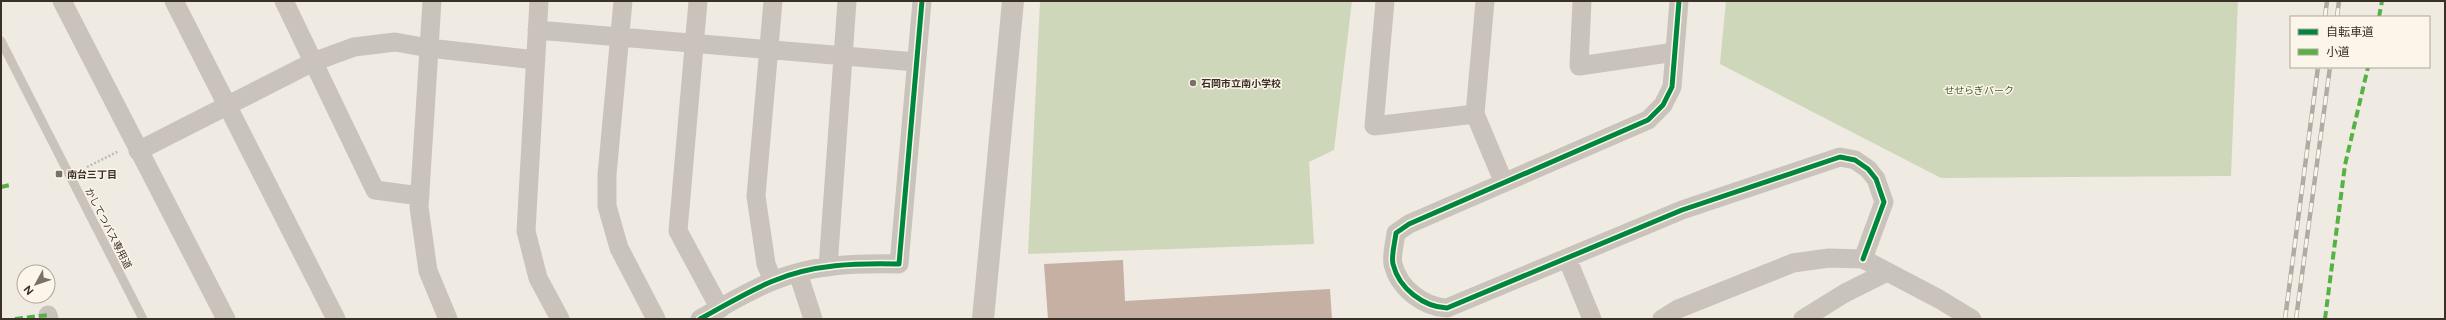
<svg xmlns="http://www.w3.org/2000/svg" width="2446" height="320" viewBox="0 0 2446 320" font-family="Figtree,'Noto Sans JP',sans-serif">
<rect width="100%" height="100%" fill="#efebe3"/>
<path fill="#cfd7bb" d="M1040,1H1352L1334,150L1309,162L1314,244L1028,254Z
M1726,1H2238L2231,176L1941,178L1720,64Z"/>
<path fill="#c5b0a3" d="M1123,260L1125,301L1330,289L1332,319H1048L1044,264Z"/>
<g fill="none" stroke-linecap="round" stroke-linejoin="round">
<path stroke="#c2bbb3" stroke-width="2.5" stroke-dasharray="2 2" stroke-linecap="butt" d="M87,167L119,151"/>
<path stroke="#c9c3bb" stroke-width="9" d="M1,41L143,319"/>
<path stroke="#c9c3bb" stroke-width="19" d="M62,1L226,319
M174,1L336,319
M284,1L375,190L420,196
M432,1L419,207L428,271L448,319
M539,1L526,231L538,278L560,319
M623,1L607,175V206L619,248L656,319
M698,1L678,231L720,309
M773,1L756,196L766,264L773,281
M1385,1L1374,126L1475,114
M1485,1L1475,114L1504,183
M1582,1L1579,66L1675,52
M1679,1L1672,87L1663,105L1648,120L1409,224L1396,233C1395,242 1391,256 1393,264C1399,289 1424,307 1447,308L1682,210L1840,157L1855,160L1868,169L1876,179L1884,202L1863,259
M537,30L916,62
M138,151L313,62L354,47L395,42L429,48L536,60
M1567,258L1592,319
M828,267L847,1
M798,273L813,319
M48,315L49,319
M700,319C724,306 748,291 773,281C813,264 857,263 899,264L922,1
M1662,319L1678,309L1793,263L1829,258L1863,259L1939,299L1972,319
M1803,319L1845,293L1887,272"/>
<path stroke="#c9c3bb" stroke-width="22" d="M983,319L1013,1"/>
<g stroke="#b1aba5" stroke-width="4.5">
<path id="rail" d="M2325,17L2327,1
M2337,17L2339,1
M2285,319L2318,67
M2296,319L2330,67"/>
</g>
<use href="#rail" stroke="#fcf5ea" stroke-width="3" stroke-dasharray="9" stroke-linecap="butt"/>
<path stroke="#57b245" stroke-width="4" stroke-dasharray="8 4" stroke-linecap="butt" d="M2379,17L2382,1
M1,187L10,185
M15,319L48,315
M2325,319L2345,165L2368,67"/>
<g stroke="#fcf5ea" stroke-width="8">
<path id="cycleway" d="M1679,1L1672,87L1663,105L1648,120L1409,224L1396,233C1395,242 1391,256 1393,264C1399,289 1424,307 1447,308L1682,210L1840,157L1855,160L1868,169L1876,179L1884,202L1863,259
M700,319C724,306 748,291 773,281C813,264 857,263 899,264L922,1"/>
</g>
<use href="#cycleway" stroke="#00873e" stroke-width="5"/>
</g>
<g fill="#7a7169" stroke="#fcf5ea" stroke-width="1.5">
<circle cx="1193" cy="83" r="4"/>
<rect x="55" y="170" width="8" height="8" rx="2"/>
</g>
<g text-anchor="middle" stroke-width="3" stroke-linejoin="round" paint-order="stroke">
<g font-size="10" font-weight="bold" fill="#3b3028" stroke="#fcf5ea" text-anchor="start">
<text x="1201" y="87">石岡市立南小学校</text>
<text x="67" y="178">南台三丁目</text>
</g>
<g font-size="10" fill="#455c29" stroke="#fcf5ea">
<text x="1979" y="94">せせらぎパーク</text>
</g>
<g font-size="10" fill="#3b3028" stroke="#fcf5ea">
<text transform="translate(109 228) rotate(63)" y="4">かしてつバス専用道</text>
</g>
</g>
<rect width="2446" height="320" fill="none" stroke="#3b3028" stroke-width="4"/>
<rect x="2290" y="16" width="140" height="52" fill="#fcf5ea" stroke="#afa69c"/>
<rect x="2298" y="29" width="20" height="6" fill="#00873e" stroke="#afa69c"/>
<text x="2326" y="36" font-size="12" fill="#3b3028">自転車道</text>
<rect x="2298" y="49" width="20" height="6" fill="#57b245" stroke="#afa69c"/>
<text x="2326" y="56" font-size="12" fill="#3b3028">小道</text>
<g transform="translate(36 284) rotate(230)"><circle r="19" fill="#fcf5ea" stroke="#afa69c"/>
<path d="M0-3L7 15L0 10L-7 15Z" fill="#7a7169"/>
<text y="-6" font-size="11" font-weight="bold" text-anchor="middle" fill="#3b3028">N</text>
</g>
</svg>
